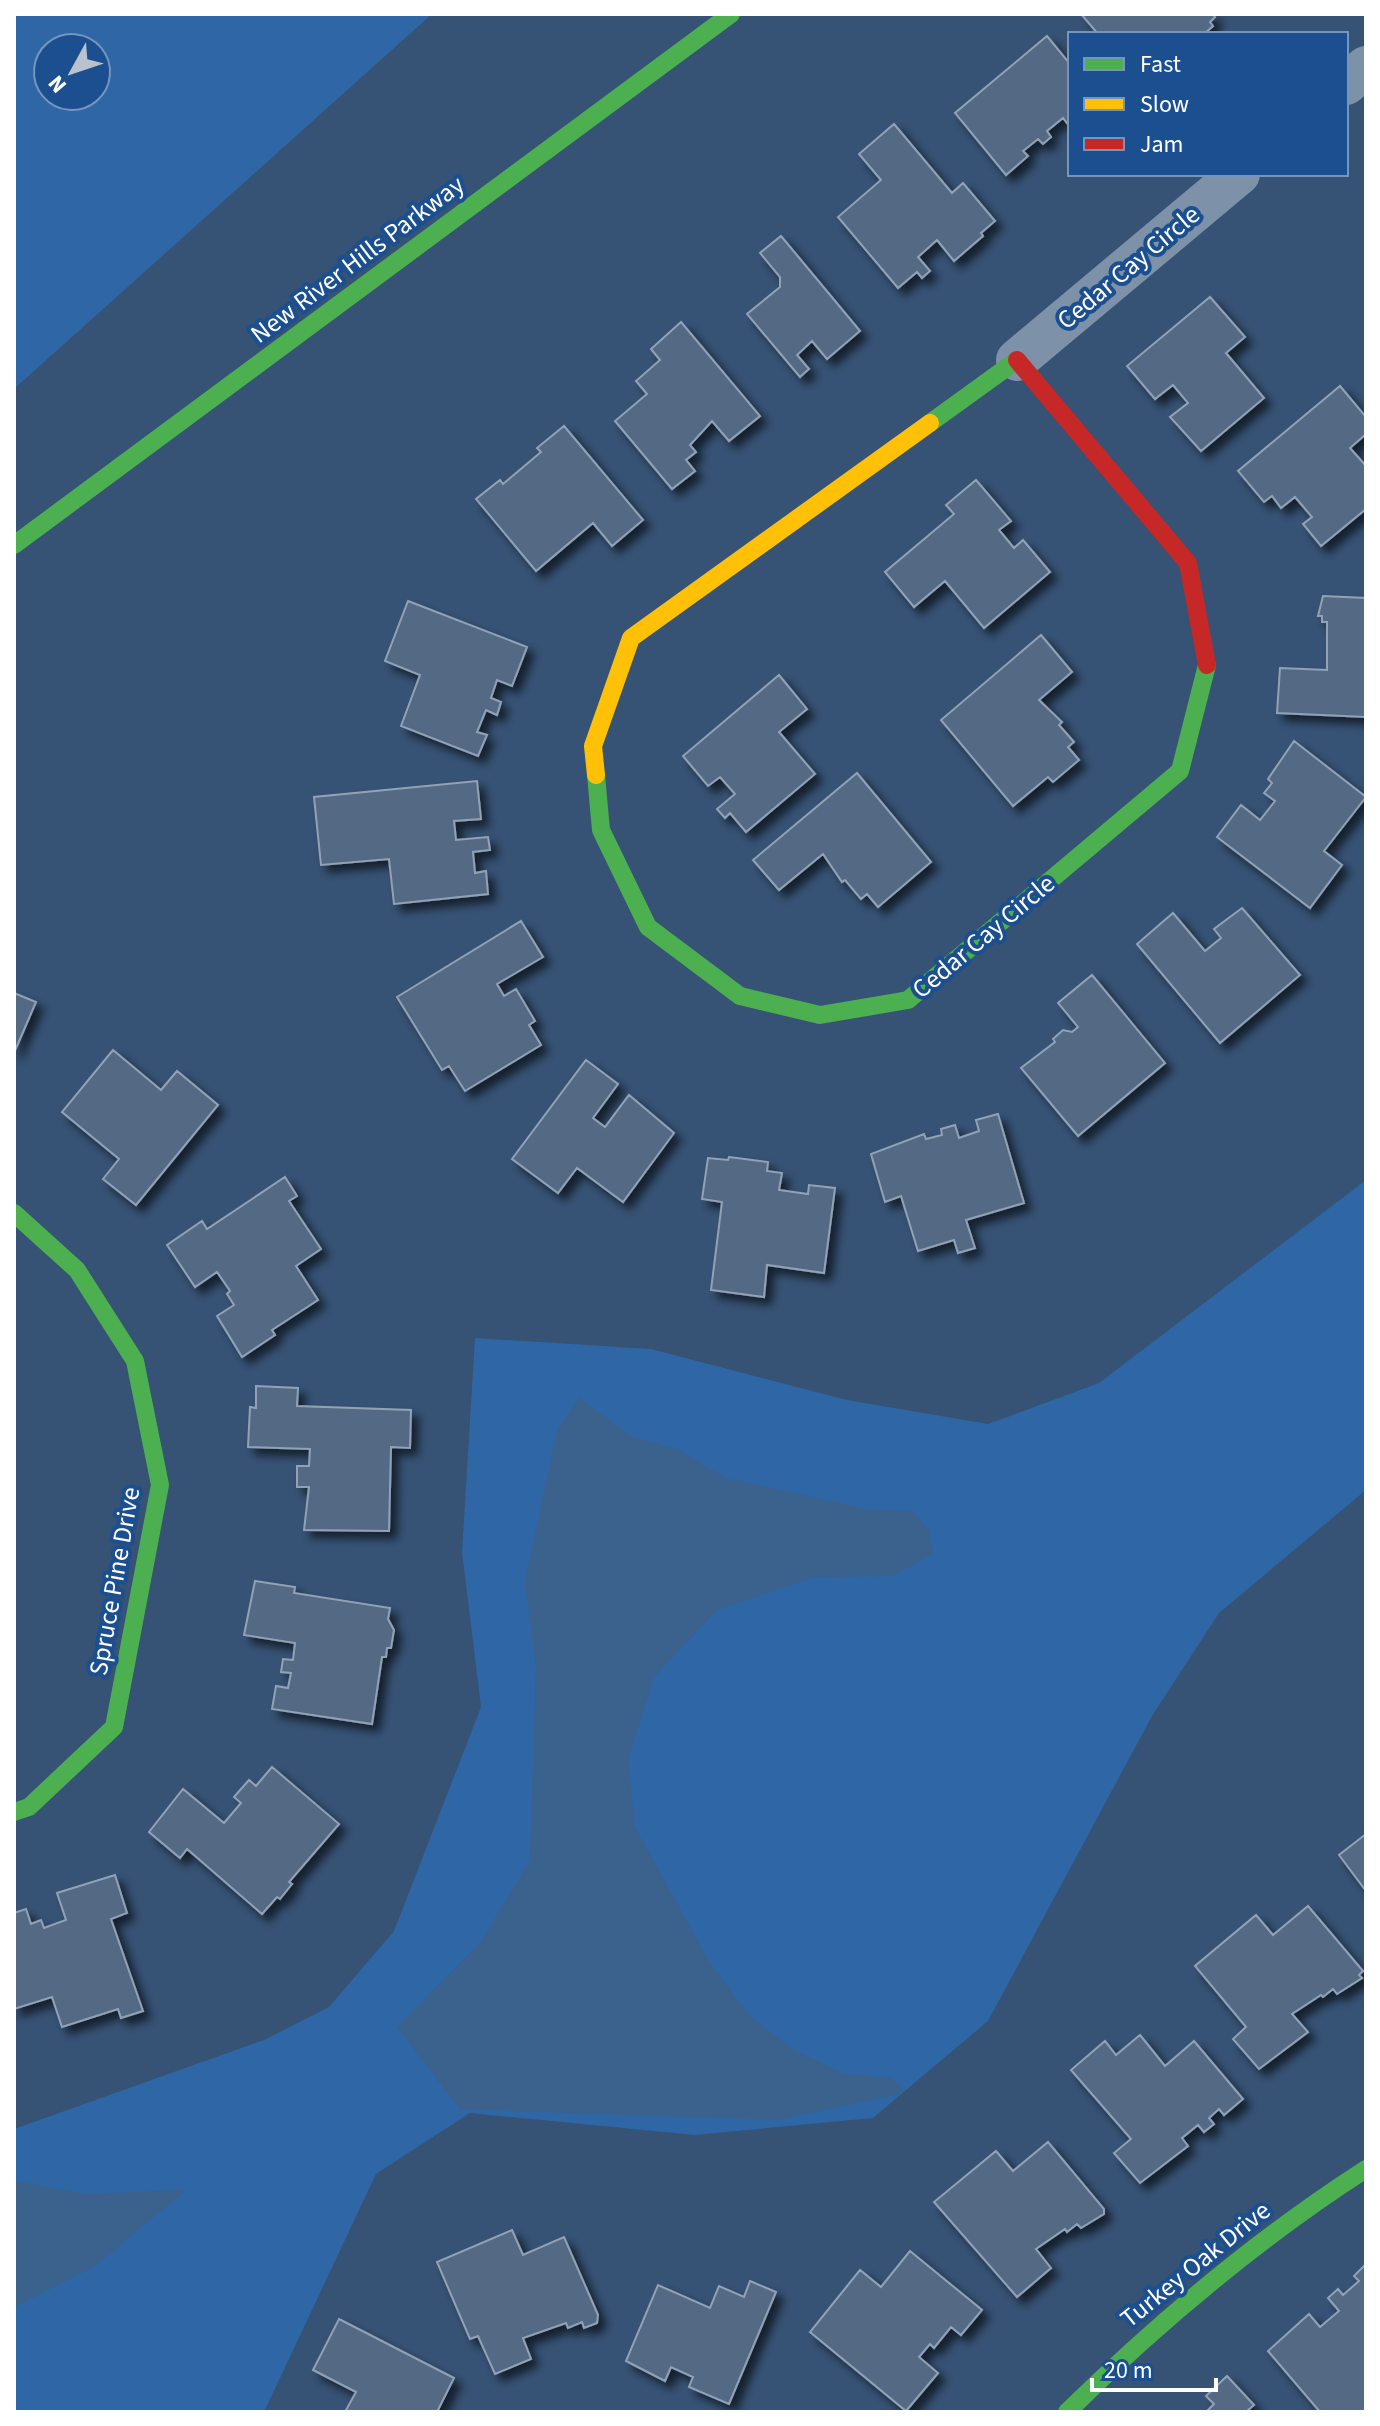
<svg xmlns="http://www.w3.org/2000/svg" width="1380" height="2426" viewBox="0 0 1380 2426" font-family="'Source Sans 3',sans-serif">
<defs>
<filter id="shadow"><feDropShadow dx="7" dy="7" stdDeviation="4" flood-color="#0009"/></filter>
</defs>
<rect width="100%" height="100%" fill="#365274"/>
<path fill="#2f66a5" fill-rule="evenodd" d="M14,14H432L14,389ZM48,48H96V96H48Z
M1366,1180V1490L1219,1613L1152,1716L988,2021L873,2118L695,2135L470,2113L376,2174L264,2412H14V2129L264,2040L329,2007L394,1931L481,1707L462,1552L475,1338L651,1349L847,1400L988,1424L1099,1383Z"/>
<path fill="#3b618d" d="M579,1398L632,1437L677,1449L726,1478L871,1510L912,1511L929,1531L933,1553L893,1576L814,1577L717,1610L654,1677L628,1759L635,1827L708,1960L749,2015L792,2049L844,2074L892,2078L904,2093L778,2120L460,2109L397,2027L480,1943L530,1861L536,1667L525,1582L557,1431Z
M14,2181L86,2194L186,2190L95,2266L14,2307Z"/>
<path fill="#526984" stroke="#92a2b6" stroke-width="2" filter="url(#shadow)" d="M1081,14H1213L1215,17L1210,22L1213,26L1204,34H1098Z
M1047,36L1070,64V127L1063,118L1047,131L1051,137L1043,144L1038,139L1023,151L1028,156L1006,175L955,113Z
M894,124L952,193L963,183L995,221L981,233L983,236L954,261L937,240L918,257L930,271L922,278L917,272L898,288L838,217L881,180L859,154Z
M781,236L860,331L827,359L812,341L797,355L809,369L800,377L747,314L780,287V277L760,253Z
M1210,297L1245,337L1226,353L1264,398L1201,451L1170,417L1188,403L1173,385L1155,399L1127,366Z
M681,322L760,416L729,441L712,421L690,445L696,452L686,460L695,471L672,489L615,421L647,394L636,381L660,360L651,349Z
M1340,386L1366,417V434L1350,448L1366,466V509L1321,546L1303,524L1312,517L1295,497L1281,508L1272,496L1264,502L1238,471Z
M564,426L643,520L612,546L593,523L536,571L476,499L500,480L503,484L541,452L537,448Z
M976,480L1011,521L999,530L1014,548L1023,540L1050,572L984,628L945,581L914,607L885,572L954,514L946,505Z
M1323,596L1366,598V717L1277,713L1280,668L1327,670V622H1322V616H1318Z
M408,601L527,647L512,686L497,680L491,698L501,702L497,715L486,710L477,732L487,735L478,756L401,726L420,675L385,661Z
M1041,635L1072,672L1039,700L1062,722L1059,725L1074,742L1068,747L1079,760L1053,782L1048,777L1013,806L941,720Z
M779,675L807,709L779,732L815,774L746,832L730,813L725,818L717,809L735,794L720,777L708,786L683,756Z
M1294,741L1366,797L1324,851L1342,865L1310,908L1217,837L1241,805L1260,820L1275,801L1264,793L1272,783L1268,779Z
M857,773L931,862L878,907L867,894L861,899L845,880L842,882L823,854L779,890L753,860Z
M477,781L481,819L454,821L456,840L488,837L490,850L473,852L475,873L486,871L488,894L394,904L389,859L321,865L314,797Z
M1242,908L1300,975L1220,1043L1137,944L1173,913L1205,951L1221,938L1214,929Z
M521,921L543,957L497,984L504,996L516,989L535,1021L529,1025L541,1045L465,1091L449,1066L442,1070L397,997Z
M1092,975L1165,1063L1078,1136L1021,1068L1055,1042L1053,1039L1063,1030L1072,1032L1078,1027L1058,1003Z
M14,993L36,1002L14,1053Z
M113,1050L161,1090L177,1071L218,1105L136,1205L103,1179L119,1159L62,1112Z
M586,1060L618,1084L593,1118L605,1127L629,1095L674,1133L623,1202L577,1168L558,1193L512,1159Z
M998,1114L1024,1203L966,1220L975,1248L958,1253L954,1240L918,1251L901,1196L885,1202L871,1154L924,1134L926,1139L942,1135L941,1129L955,1125L959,1138L979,1131L976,1120Z
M729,1157L768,1162L767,1171L782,1173L779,1190L808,1194L809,1185L835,1188L824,1273L767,1265L764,1297L711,1290L722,1202L702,1199L708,1158L728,1160Z
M285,1177L297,1196L289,1201L321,1249L296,1266L318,1300L272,1330L275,1335L242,1357L217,1316L234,1305L227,1294L230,1291L217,1272L195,1287L167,1245L202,1221L207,1229Z
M256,1386L298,1388L297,1406L411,1410L410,1448L391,1447L389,1531L304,1530L309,1487H297V1466H309L310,1449L248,1447L250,1407L256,1408Z
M255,1581L295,1587L294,1593L390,1608L388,1619L394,1630L391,1648H387L386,1657H382L372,1724L272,1709L276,1686L288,1688L291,1673L281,1672L283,1659L293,1660L295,1643L244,1635Z
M272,1767L339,1824L289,1882L292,1884L280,1899L277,1897L262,1914L187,1849L180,1858L149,1832L183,1789L224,1823L241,1803L234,1797L249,1780L256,1786Z
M1366,1834V1891L1339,1855Z
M115,1875L127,1913L111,1919L143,2011L121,2018L118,2009L62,2027L52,1997L14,2009V1913L26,1909L31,1924L41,1920L44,1928L66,1920L57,1893Z
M1308,1906L1363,1971L1359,1975L1362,1978L1337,1994L1333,1989L1323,1997L1321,1995L1292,2014L1308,2032L1259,2069L1233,2039L1246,2027L1195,1966L1256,1915L1273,1935Z
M1140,2035L1165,2066L1194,2041L1243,2099L1224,2115L1219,2109L1209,2118L1214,2124L1204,2132L1198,2125L1182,2138L1188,2146L1140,2183L1114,2153L1131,2139L1071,2070L1105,2041L1116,2055Z
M1048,2142L1104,2209V2214L1081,2228L1077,2224L1067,2232L1065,2229L1036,2249L1051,2268L1017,2297L934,2202L996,2151L1013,2171Z
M512,2230L523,2255L564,2237L598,2315L597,2323L584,2328L582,2322L568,2328L566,2323L523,2338L531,2359L495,2374L478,2336L470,2339L437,2262Z
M910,2251L982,2310L961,2335L951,2327L934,2348L930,2344L919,2357L938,2373L906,2411L810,2332L860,2270L881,2287Z
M1366,2264V2412H1320L1268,2351L1309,2314L1320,2327L1339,2311L1328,2298L1338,2289L1343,2295L1359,2281L1354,2276Z
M750,2281L776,2292L729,2404L689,2387L693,2377L671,2367L665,2381L626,2361L658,2285L710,2308L719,2286L744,2297Z
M339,2319L454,2378L437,2412H345L356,2392L313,2370Z
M1227,2376L1254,2405L1246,2412H1206L1214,2404L1206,2396Z"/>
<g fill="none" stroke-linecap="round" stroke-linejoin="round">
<path stroke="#7d92a8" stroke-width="42" d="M1346,84L1366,67
M1017,360L1239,174"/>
<path stroke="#4caf50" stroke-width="18" d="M930,423L1017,360
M14,545L731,14
M596,775L601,830L648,927L740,996L820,1015L908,1000L1180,771L1207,665
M14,1213L77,1270L135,1361L160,1485L114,1727L29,1807L14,1812
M1067,2412C1160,2321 1257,2239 1366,2169"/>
<path stroke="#ffc107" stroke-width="18" d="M596,775L593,746L631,638L930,423"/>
<path stroke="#c62828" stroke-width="18" d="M1017,360L1188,563L1207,665"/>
</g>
<g text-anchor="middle" stroke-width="8" stroke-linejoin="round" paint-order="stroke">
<g font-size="26" fill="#fff" stroke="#1b4f8f">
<text transform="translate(357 259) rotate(-37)" y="9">New River Hills Parkway</text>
<text transform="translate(1128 267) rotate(-40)" y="9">Cedar Cay Circle</text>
<text transform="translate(983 936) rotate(-40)" y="9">Cedar Cay Circle</text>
<text transform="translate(114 1581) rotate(-80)" y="9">Spruce Pine Drive</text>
<text transform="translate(1195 2264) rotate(-39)" y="9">Turkey Oak Drive</text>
</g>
</g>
<rect width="1380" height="2426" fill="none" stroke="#ffffff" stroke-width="32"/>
<rect x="1068" y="32" width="280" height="144" fill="#1b4f8f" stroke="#7695bc" stroke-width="2"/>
<rect x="1084" y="58" width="40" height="12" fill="#4caf50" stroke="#7695bc" stroke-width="2"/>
<text x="1140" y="72" font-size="24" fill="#ffffff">Fast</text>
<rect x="1084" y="98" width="40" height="12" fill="#ffc107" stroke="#7695bc" stroke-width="2"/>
<text x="1140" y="112" font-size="24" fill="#ffffff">Slow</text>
<rect x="1084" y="138" width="40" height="12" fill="#c62828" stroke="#7695bc" stroke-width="2"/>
<text x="1140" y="152" font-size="24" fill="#ffffff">Jam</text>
<g transform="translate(72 72) rotate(230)"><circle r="38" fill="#1b4f8f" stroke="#7695bc" stroke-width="2"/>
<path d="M0-6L14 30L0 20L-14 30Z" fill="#b9c2ce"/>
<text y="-12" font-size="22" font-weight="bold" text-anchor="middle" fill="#ffffff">N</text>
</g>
<path d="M1092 2378v12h124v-12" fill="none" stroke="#ffffff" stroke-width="4"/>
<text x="1104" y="2378" font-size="24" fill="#ffffff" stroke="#1b4f8f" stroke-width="6" paint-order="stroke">20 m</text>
</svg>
